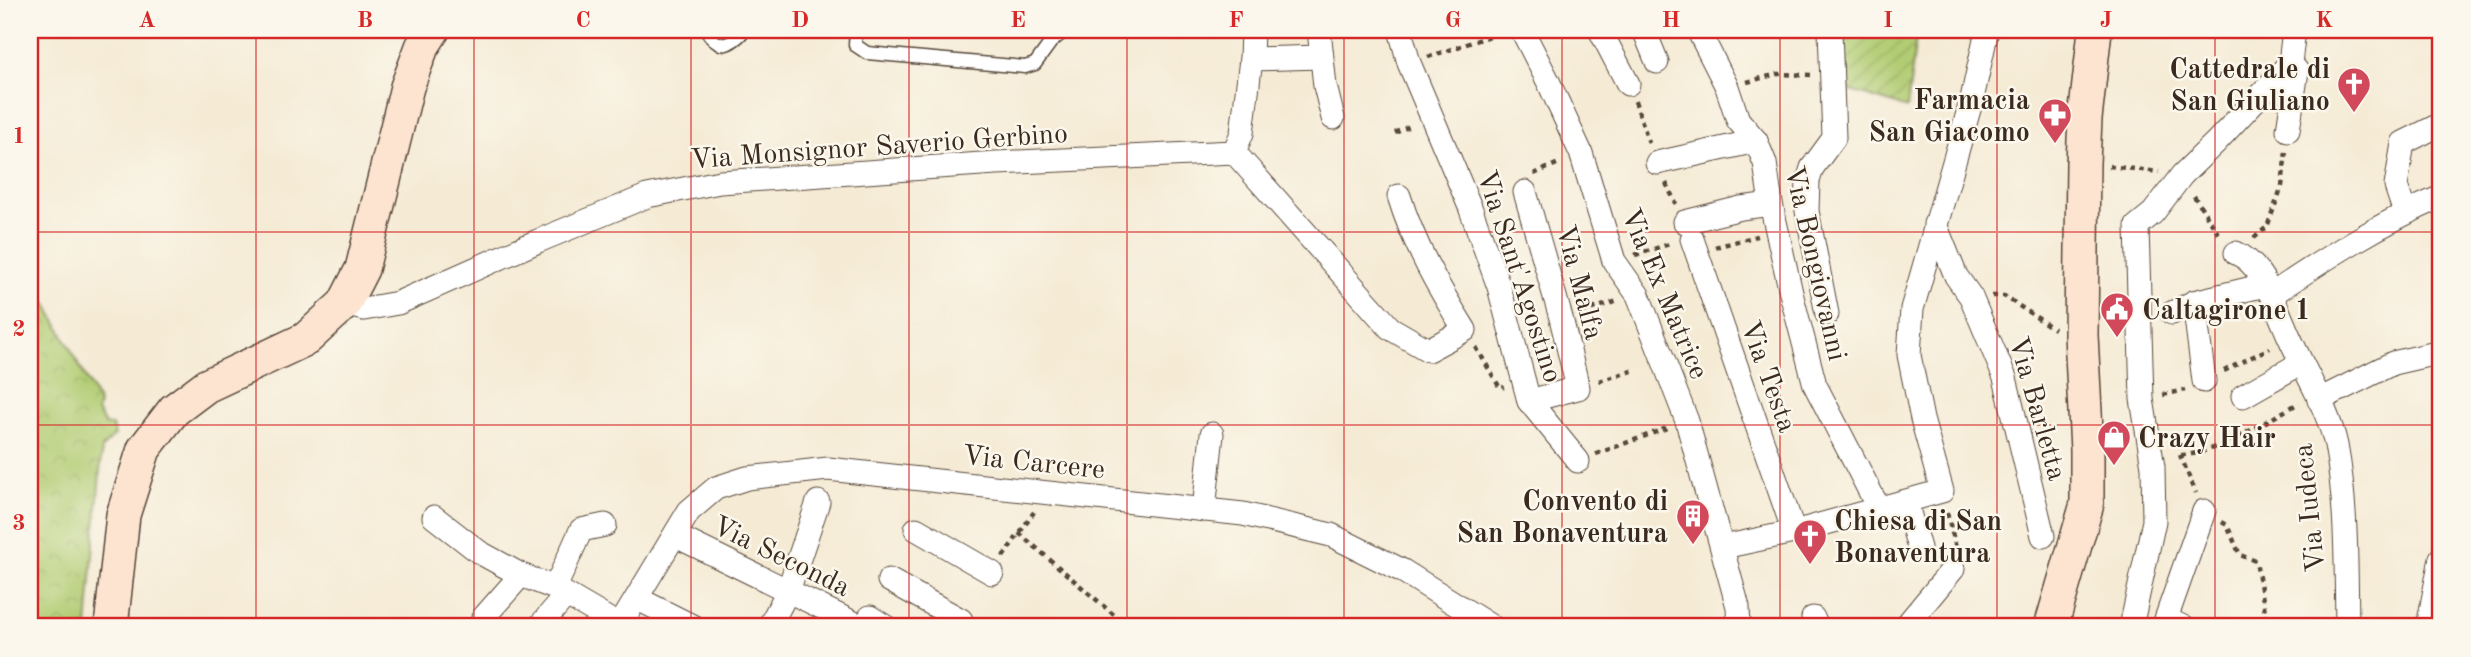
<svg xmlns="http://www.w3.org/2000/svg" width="2471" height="657" viewBox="0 0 2471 657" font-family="'Old Standard TT',serif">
<defs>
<pattern id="park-crowns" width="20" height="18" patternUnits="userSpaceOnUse" patternTransform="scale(1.75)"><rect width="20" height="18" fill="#b1cc72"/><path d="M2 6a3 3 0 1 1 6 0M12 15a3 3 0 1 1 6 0" fill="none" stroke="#99af62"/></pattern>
<pattern id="garden-furrows" width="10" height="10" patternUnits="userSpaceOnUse" patternTransform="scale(1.75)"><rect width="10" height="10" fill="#b1cc72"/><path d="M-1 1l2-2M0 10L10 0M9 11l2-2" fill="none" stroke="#99af62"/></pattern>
</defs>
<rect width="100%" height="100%" fill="#fbf7ec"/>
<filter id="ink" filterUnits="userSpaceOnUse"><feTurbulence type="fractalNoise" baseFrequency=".0143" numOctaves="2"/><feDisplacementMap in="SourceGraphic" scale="14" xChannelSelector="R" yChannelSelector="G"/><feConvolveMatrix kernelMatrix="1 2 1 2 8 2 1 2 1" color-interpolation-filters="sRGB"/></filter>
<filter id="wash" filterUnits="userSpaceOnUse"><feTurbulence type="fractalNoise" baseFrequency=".00686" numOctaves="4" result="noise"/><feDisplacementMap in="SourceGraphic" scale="28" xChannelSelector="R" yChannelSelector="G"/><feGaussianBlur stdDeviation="1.57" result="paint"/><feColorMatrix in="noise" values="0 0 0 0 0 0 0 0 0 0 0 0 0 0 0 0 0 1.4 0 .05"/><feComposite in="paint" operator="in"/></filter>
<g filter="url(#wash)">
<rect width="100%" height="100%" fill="#f5ebd5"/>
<polygon fill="url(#park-crowns)" stroke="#767b48" stroke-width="2" points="30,272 99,403 97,411 105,425 112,426 115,435 102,448 87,627 30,627"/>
<polygon fill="url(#garden-furrows)" stroke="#767b48" stroke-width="2" points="1834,30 1917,30 1907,108 1838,87"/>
</g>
<g filter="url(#ink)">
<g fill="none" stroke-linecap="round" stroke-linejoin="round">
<g stroke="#574739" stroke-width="15">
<g id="lane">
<path d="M706,30C719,52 730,46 745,30"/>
<polyline points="856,30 855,45 867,53 1025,67 1035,64 1051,42 1066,30"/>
<polyline points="1225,30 1252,31"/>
</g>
</g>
<g stroke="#574739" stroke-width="25">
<g id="street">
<polyline points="1319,30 1325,86 1333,118"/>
<polyline points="1400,30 1409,63 1470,207 1499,287 1529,401 1578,461"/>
<polyline points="1522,30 1548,81 1581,153 1614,261 1638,295 1687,421 1738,607 1739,627"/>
<polyline points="1600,30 1628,84"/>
<polyline points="1644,30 1657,62"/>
<polyline points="1698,30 1727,87 1738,120 1756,141 1765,163 1771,204 1792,297 1815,385 1879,509"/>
<polyline points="1251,59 1252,30"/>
<polyline points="2288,130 2297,71 2290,63"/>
<path d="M1234,152L1390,328L1428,350L1465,330C1438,287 1414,245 1399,196"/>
<polyline points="1657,163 1756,141"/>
<polyline points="1525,192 1561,318 1578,388 1529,401"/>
<polyline points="2405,213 2396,186 2403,143 2441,124"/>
<polyline points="1685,222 1741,208 1771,204"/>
<polyline points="1935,224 1956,276 1971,297 2005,378 2043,536"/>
<polyline points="1692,239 1794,532"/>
<path d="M2236,253C2262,264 2274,302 2285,327C2300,364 2328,407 2336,445C2347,503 2346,568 2347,627"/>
<path d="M2271,295C2326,258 2380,223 2441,197"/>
<polyline points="2194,302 2204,381"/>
<polyline points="344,304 364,309 398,303 538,241 647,196 720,182 996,163 1234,152 1242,133 1251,59 1321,57"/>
<polyline points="2172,313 2194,302 2265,285"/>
<polyline points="1827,314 1807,211 1808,181 1812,168 1834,138 1830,30"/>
<polyline points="2243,396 2301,363"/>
<polyline points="2319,400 2393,363 2441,352"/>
<polyline points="1906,502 1919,548"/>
<polyline points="1204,510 1212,434"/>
<polyline points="434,517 479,552 521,575 555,588 620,626"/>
<polyline points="916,529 992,573"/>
<polyline points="676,536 862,627"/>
<polyline points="1723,547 1794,532 1942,491 1922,419 1909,355 1912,309 1972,99 1987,30"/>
<polyline points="889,580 961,620"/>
<polyline points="555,588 581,530 605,525"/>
<polyline points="638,599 694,627"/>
<polyline points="483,618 521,575"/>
<polyline points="1813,618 1817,627"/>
<polyline points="539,627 566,595"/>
<polyline points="619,627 689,511 716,488 747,478 828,469 1243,514 1331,535 1403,571 1492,627"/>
<polyline points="769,627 788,591 818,502"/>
<polyline points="865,627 870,617 886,627"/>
<polyline points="1905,627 1953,569"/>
<polyline points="2131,627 2154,521 2153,467 2142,399 2137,226 2153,213 2182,175 2216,142 2290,63 2294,30"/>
<polyline points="2183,627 2166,619 2204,511"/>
<polyline points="2428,627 2441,558"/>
</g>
</g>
<g stroke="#574739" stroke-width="36">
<g id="secondary">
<polyline points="111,627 123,515 144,449 174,410 206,386 306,339 344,304 362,269 407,87 422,47 433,30"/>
<polyline points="2051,627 2087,504 2087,450 2081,335 2083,163 2085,119 2095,30"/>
</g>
</g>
<g stroke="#574739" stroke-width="4.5" stroke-dasharray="5 5" stroke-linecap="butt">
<polyline points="1428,57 1502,32"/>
<polyline points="1747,82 1777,74 1811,75"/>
<polyline points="1635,101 1649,143"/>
<polyline points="1395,133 1412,125"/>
<polyline points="2109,166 2159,172"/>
<polyline points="1534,174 1561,162"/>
<polyline points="1666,183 1676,204"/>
<polyline points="2194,196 2221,238"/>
<polyline points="2254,238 2267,227 2282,186 2286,151"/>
<polyline points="1715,247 1757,236"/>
<polyline points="1635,255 1673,243"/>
<polyline points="1992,296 2004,296 2054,329"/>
<polyline points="1582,312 1618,301"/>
<polyline points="1476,347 1500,388 1504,387"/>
<polyline points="2224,371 2270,348"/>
<polyline points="1599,381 1635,370"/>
<polyline points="2163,395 2185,390"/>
<polyline points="1596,454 1667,428"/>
<polyline points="2180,455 2196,493"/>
<path d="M2181,455C2212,456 2270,419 2299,403"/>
<polyline points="1947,513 1956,548"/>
<polyline points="2222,522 2227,525 2240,555 2256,561 2266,617 2274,627"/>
<polyline points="1019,533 1128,627"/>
<polyline points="1003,557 1034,512"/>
</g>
<use href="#lane" stroke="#fff" stroke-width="12"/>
<use href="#street" stroke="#fff" stroke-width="23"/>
<use href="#secondary" stroke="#fde4d1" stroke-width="33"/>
</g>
</g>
<path fill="none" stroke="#d62828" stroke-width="2" stroke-opacity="0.55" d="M256,30V627M474,30V627M691,30V627M909,30V627M1127,30V627M1344,30V627M1562,30V627M1780,30V627M1997,30V627M2215,30V627M30,232H2441M30,425H2441"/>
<defs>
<g id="church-pin" transform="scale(1.75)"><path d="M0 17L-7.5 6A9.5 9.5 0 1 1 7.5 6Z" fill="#d1495b" stroke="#fbf7ec"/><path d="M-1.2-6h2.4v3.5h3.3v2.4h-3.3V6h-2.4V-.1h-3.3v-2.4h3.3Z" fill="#fff"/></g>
<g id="pharmacy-pin" transform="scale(1.75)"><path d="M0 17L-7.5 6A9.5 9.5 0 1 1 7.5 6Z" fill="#d1495b" stroke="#fbf7ec"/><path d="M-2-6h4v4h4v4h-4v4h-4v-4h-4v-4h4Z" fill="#fff"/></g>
<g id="civic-pin" transform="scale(1.75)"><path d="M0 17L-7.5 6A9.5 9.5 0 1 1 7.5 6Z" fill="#d1495b" stroke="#fbf7ec"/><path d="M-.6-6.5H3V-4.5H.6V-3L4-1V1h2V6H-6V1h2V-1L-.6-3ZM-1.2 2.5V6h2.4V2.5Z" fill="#fff"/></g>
<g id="shop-pin" transform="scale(1.75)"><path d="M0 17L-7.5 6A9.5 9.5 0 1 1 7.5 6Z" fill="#d1495b" stroke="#fbf7ec"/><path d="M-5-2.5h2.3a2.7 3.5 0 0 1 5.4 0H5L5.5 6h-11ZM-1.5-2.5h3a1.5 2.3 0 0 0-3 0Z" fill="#fff"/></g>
<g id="building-pin" transform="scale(1.75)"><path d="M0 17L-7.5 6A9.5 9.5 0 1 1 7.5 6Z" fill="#d1495b" stroke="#fbf7ec"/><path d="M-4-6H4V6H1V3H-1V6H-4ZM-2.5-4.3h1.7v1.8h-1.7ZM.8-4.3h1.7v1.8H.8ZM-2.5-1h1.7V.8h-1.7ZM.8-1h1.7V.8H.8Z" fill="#fff"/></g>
</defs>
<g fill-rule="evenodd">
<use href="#church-pin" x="2354" y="84"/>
<use href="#pharmacy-pin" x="2055" y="115"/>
<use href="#civic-pin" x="2117" y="309"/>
<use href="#shop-pin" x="2114" y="437"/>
<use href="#building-pin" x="1693" y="516"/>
<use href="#church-pin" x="1810" y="536"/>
</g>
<g text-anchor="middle" stroke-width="5" stroke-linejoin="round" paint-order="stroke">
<g font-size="28" font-weight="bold" fill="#3b2a1e" stroke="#fbf7ec" text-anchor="end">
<text x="2330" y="78">Cattedrale di<tspan x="2330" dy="32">San Giuliano</tspan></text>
<text x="2030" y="109">Farmacia<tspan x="2030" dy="32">San Giacomo</tspan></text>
<text x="2142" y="319" text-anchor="start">Caltagirone 1</text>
<text x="2138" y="447" text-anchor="start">Crazy Hair</text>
<text x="1668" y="510">Convento di<tspan x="1668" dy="32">San Bonaventura</tspan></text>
<text x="1834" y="530" text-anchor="start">Chiesa di San<tspan x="1834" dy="32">Bonaventura</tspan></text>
</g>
<g font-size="28" fill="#3b2a1e" stroke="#fbf7ec">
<text transform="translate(879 145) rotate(-4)" y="10">Via Monsignor Saverio Gerbino</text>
<text transform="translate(1817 263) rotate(77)" y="10">Via Bongiovanni</text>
<text transform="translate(1521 276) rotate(72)" y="10">Via Sant'Agostino</text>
<text transform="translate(1581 282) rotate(75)" y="10">Via Malfa</text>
<text transform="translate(1666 293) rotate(67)" y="10">Via Ex Matrice</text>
<text transform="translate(1770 376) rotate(70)" y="10">Via Testa</text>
<text transform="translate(2039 408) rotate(74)" y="10">Via Barletta</text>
<text transform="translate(1034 461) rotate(6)" y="10">Via Carcere</text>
<text transform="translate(2308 508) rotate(-96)" y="10">Via Iudeca</text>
<text transform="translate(782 555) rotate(26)" y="10">Via Seconda</text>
</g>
</g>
<rect width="2471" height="657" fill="none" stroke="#fbf7ec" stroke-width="77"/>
<rect x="38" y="38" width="2394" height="580" fill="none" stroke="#d62828" stroke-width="2.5"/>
<g font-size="23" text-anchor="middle" font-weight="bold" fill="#d62828">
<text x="147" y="27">A</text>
<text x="365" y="27">B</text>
<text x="583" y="27">C</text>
<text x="800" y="27">D</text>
<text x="1018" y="27">E</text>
<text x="1236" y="27">F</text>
<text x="1453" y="27">G</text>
<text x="1671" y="27">H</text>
<text x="1888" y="27">I</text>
<text x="2106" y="27">J</text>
<text x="2324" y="27">K</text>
<text x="19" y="143">1</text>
<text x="19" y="336">2</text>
<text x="19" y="530">3</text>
</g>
</svg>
